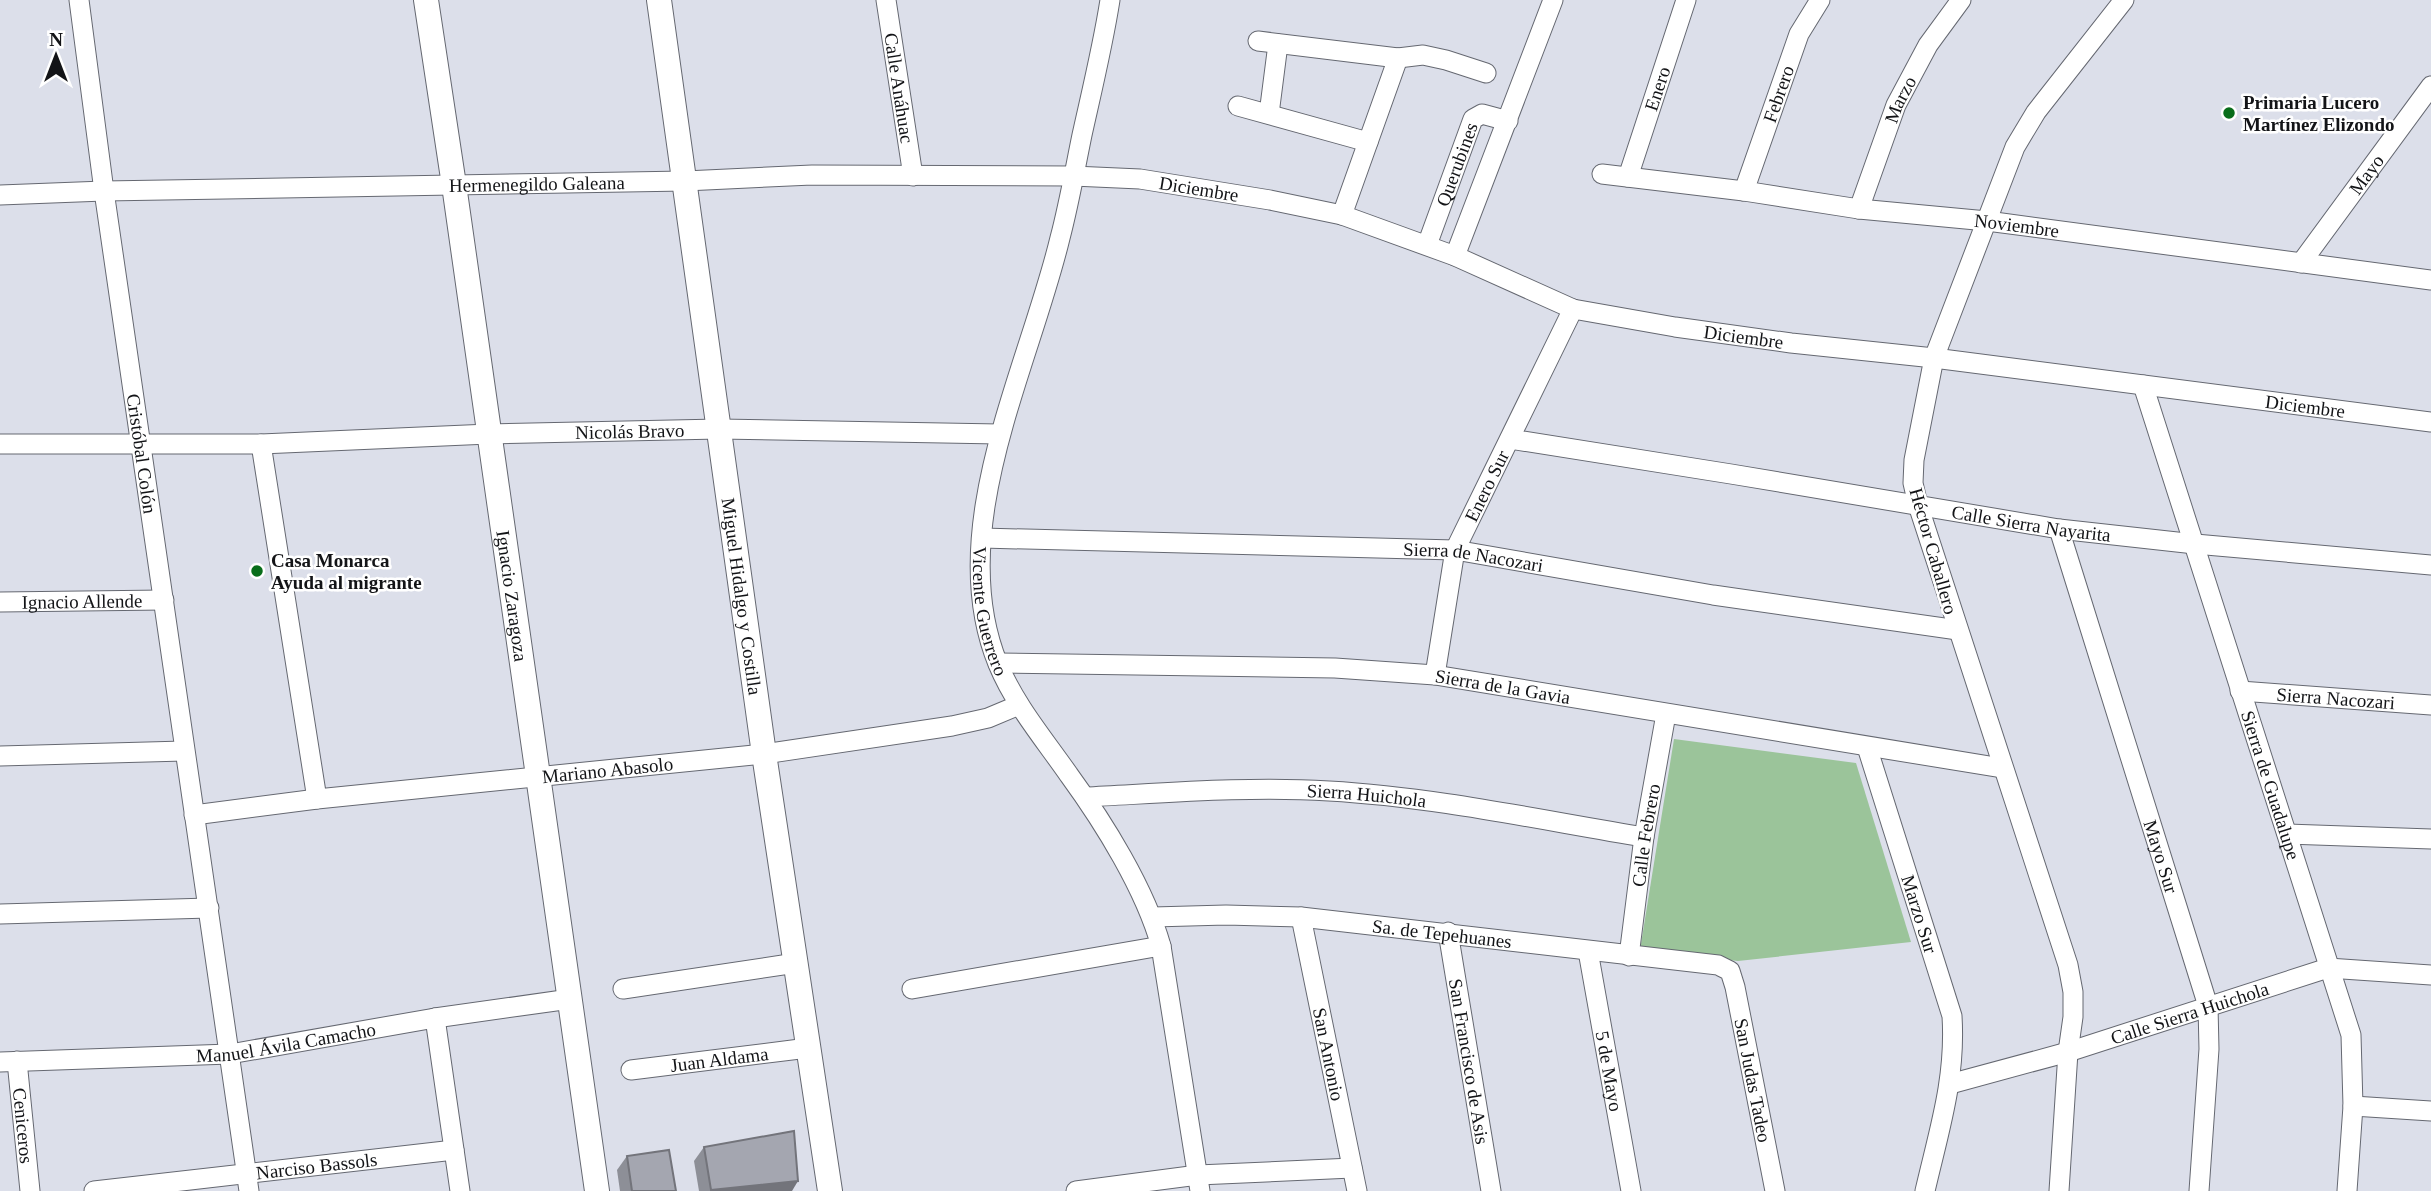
<svg xmlns="http://www.w3.org/2000/svg" width="2431" height="1191" viewBox="0 0 2431 1191" font-family="'Times New Roman',serif">
<rect width="100%" height="100%" fill="#dcdfea"/>
<polygon fill="#9bc49a" points="1674,739 1856,763 1911,942 1738,961 1640,950"/>
<g fill="none" stroke-linecap="round" stroke-linejoin="round">
<g stroke="#656871" stroke-width="21">
<g id="minor">
<path id="s1" d="M79,0L104,191L249,1191"/>
<path id="s2" d="M886,0L913,176"/>
<path id="s3" d="M1110,0C1103,45 1092,90 1082,135C1075,169 1069,204 1060,238C1029,368 943,530 998,664C1015,705 1044,739 1069,775C1104,823 1145,889 1161,946L1200,1191"/>
<polyline points="1258,41 1398,58 1423,55 1446,60 1486,73"/>
<polyline points="1238,106 1368,142"/>
<polyline points="1269,114 1278,44"/>
<path id="s4" d="M1602,174L1744,191L1859,209L1987,221L2431,280"/>
<path id="s5" d="M1628,177L1686,0"/>
<path id="s6" d="M1744,191L1799,34L1820,0"/>
<path id="s7" d="M0,195L104,191L685,181L812,175L1073,176L1140,179L1270,200L1342,215L1455,256L1573,309L1675,327L1791,343L1934,358L2431,422"/>
<path id="s8" d="M1859,209L1896,105L1928,45L1961,0"/>
<polyline points="1342,215 1398,58"/>
<path id="s9" d="M1427,245L1473,119L1482,114L1508,121"/>
<polyline points="1455,256 1553,0"/>
<path id="s10" d="M2301,263L2431,86"/>
<path id="s11" d="M2143,385L2351,1035L2353,1106L2347,1191"/>
<path id="s12" d="M1510,439L1731,474L2059,529L2195,544L2431,565"/>
<path id="s13" d="M0,444H261L489,434L719,429L999,434"/>
<polyline points="261,444 317,799"/>
<path id="s14" d="M2059,529L2208,1006L2209,1049L2199,1191"/>
<path id="s15" d="M982,538L1455,550L1713,595L1958,630"/>
<path id="s16" d="M0,602L164,600"/>
<path id="s17" d="M998,663L1335,668L1435,675L2002,768"/>
<path id="s18" d="M1435,675L1455,550L1573,309"/>
<path id="s19" d="M2240,691L2431,705"/>
<path id="s20" d="M1867,747L1952,1016C1956,1079 1939,1130 1925,1191"/>
<polyline points="0,756 184,751"/>
<path id="s21" d="M1085,797C1166,793 1248,786 1329,791C1435,797 1540,820 1644,837"/>
<path id="s22" d="M194,815L317,799L764,754L952,726L988,718L1019,705"/>
<polyline points="2287,834 2431,839"/>
<polyline points="0,914 209,908"/>
<path id="s23" d="M1153,917L1226,915L1301,917L1718,965L1730,971L1735,987L1775,1191"/>
<path id="s24" d="M1301,917L1357,1191"/>
<path id="s25" d="M1448,932L1491,1191"/>
<path id="s26" d="M1588,951L1631,1191"/>
<path id="s27" d="M1629,956L1644,837L1666,714"/>
<polyline points="623,989 796,963"/>
<polyline points="912,989 1161,946"/>
<polyline points="435,1018 460,1191"/>
<path id="s28" d="M17,1061L30,1191"/>
<path id="s29" d="M0,1062L230,1054L435,1018L570,999"/>
<path id="s30" d="M631,1070L808,1048"/>
<path id="s31" d="M1950,1084L2068,1052L2328,968L2431,975"/>
<polyline points="2353,1106 2431,1111"/>
<path id="s32" d="M94,1191L454,1150"/>
<polyline points="1076,1191 1198,1175 1352,1168"/>
<polyline points="2059,1191 2068,1052 2073,1017 2073,992 2068,965 1918,505 1913,483 1914,460 1934,358 2015,147 2036,112 2124,0"/>
</g>
</g>
<g stroke="#656871" stroke-width="26">
<g id="major">
<path id="s33" d="M426,0L454,185L597,1191"/>
<path id="s34" d="M659,0L764,754L830,1191"/>
</g>
</g>
<use href="#minor" stroke="#fff" stroke-width="19"/>
<use href="#major" stroke="#fff" stroke-width="24"/>
</g>
<g fill="#8d8f97">
<polygon points="704,1147 792,1191 699,1191 694,1161"/>
<polygon points="627,1156 676,1191 620,1191 617,1170"/>
</g>
<polygon fill="#73747b" points="798,1181 792,1191 710,1191 711,1190"/>
<g fill="#a4a6b0" stroke="#73747b" stroke-width="2">
<polygon points="794,1131 798,1181 711,1190 704,1147"/>
<polygon points="669,1150 676,1191 632,1191 627,1156"/>
</g>
<g fill="#086d1a" stroke="#fff" stroke-width="2.5">
<circle cx="2229" cy="113" r="7"/>
<circle cx="257" cy="571" r="7"/>
</g>
<g text-anchor="middle" stroke-width="5" stroke-linejoin="round" paint-order="stroke">
<g font-size="19" fill="#131417" stroke="#fff">
<text dy="7" stroke="none"><textPath href="#s2" startOffset="89">Calle Anáhuac</textPath></text>
<text dy="7" stroke="none"><textPath href="#s5" startOffset="93">Enero</textPath></text>
<text dy="7" stroke="none"><textPath href="#s6" startOffset="103">Febrero</textPath></text>
<text dy="7" stroke="none"><textPath href="#s8" startOffset="117">Marzo</textPath></text>
<text dy="7" stroke="none"><textPath href="#s9" startOffset="86">Querubines</textPath></text>
<text dy="7" stroke="none"><textPath href="#s10" startOffset="110">Mayo</textPath></text>
<text dy="7" stroke="none"><textPath href="#s7" startOffset="537">Hermenegildo Galeana</textPath></text>
<text dy="7" stroke="none"><textPath href="#s7" startOffset="1200">Diciembre</textPath></text>
<text dy="7" stroke="none"><textPath href="#s4" startOffset="418">Noviembre</textPath></text>
<text dy="7" stroke="none"><textPath href="#s7" startOffset="1768">Diciembre</textPath></text>
<text dy="7" stroke="none"><textPath href="#s7" startOffset="2334">Diciembre</textPath></text>
<text dy="7" stroke="none"><textPath href="#s13" startOffset="630">Nicolás Bravo</textPath></text>
<text dy="7" stroke="none"><textPath href="#s1" startOffset="458">Cristóbal Colón</textPath></text>
<text dy="7" stroke="none"><textPath href="#s18" startOffset="198">Enero Sur</textPath></text>
<text dy="7" stroke="none"><textPath href="#s12" startOffset="528">Calle Sierra Nayarita</textPath></text>
<text transform="translate(1934 551) rotate(74)" y="7">Héctor Caballero</text>
<text dy="7" stroke="none"><textPath href="#s15" startOffset="492">Sierra de Nacozari</textPath></text>
<text dy="7" stroke="none"><textPath href="#s33" startOffset="602">Ignacio Zaragoza</textPath></text>
<text dy="7" stroke="none"><textPath href="#s34" startOffset="602">Miguel Hidalgo y Costilla</textPath></text>
<text dy="7" stroke="none"><textPath href="#s16" startOffset="82">Ignacio Allende</textPath></text>
<text dy="7" stroke="none"><textPath href="#s3" startOffset="628">Vicente Guerrero</textPath></text>
<text dy="7" stroke="none"><textPath href="#s17" startOffset="506">Sierra de la Gavia</textPath></text>
<text dy="7" stroke="none"><textPath href="#s19" startOffset="96">Sierra Nacozari</textPath></text>
<text dy="7" stroke="none"><textPath href="#s22" startOffset="416">Mariano Abasolo</textPath></text>
<text dy="7" stroke="none"><textPath href="#s11" startOffset="420">Sierra de Guadalupe</textPath></text>
<text dy="7" stroke="none"><textPath href="#s21" startOffset="282">Sierra Huichola</textPath></text>
<text dy="7" stroke="none"><textPath href="#s27" startOffset="122">Calle Febrero</textPath></text>
<text dy="7" stroke="none"><textPath href="#s14" startOffset="343">Mayo Sur</textPath></text>
<text dy="7" stroke="none"><textPath href="#s20" startOffset="175">Marzo Sur</textPath></text>
<text dy="7" stroke="none"><textPath href="#s23" startOffset="290">Sa. de Tepehuanes</textPath></text>
<text dy="7" stroke="none"><textPath href="#s31" startOffset="250">Calle Sierra Huichola</textPath></text>
<text dy="7" stroke="none"><textPath href="#s29" startOffset="287">Manuel Ávila Camacho</textPath></text>
<text dy="7" stroke="none"><textPath href="#s24" startOffset="140">San Antonio</textPath></text>
<text dy="7" stroke="none"><textPath href="#s30" startOffset="89">Juan Aldama</textPath></text>
<text dy="7" stroke="none"><textPath href="#s25" startOffset="131">San Francisco de Asis</textPath></text>
<text dy="7" stroke="none"><textPath href="#s26" startOffset="122">5 de Mayo</textPath></text>
<text dy="7" stroke="none"><textPath href="#s23" startOffset="693">San Judas Tadeo</textPath></text>
<text dy="7" stroke="none"><textPath href="#s28" startOffset="65">Ceniceros</textPath></text>
<text dy="7" stroke="none"><textPath href="#s32" startOffset="224">Narciso Bassols</textPath></text>
</g>
<g font-size="19" font-weight="bold" fill="#131417" stroke="#fff" text-anchor="start">
<text x="2243" y="109">Primaria Lucero<tspan x="2243" dy="22">Martínez Elizondo</tspan></text>
<text x="271" y="567">Casa Monarca<tspan x="271" dy="22">Ayuda al migrante</tspan></text>
</g>
</g>
<g transform="translate(56 56)" stroke="#ffffff" stroke-width="5" paint-order="stroke">
<path d="M0-5L12 26L0 18L-12 26Z" fill="#131417"/>
<text y="-10" font-size="19" font-weight="bold" text-anchor="middle" fill="#131417">N</text>
</g>
</svg>
